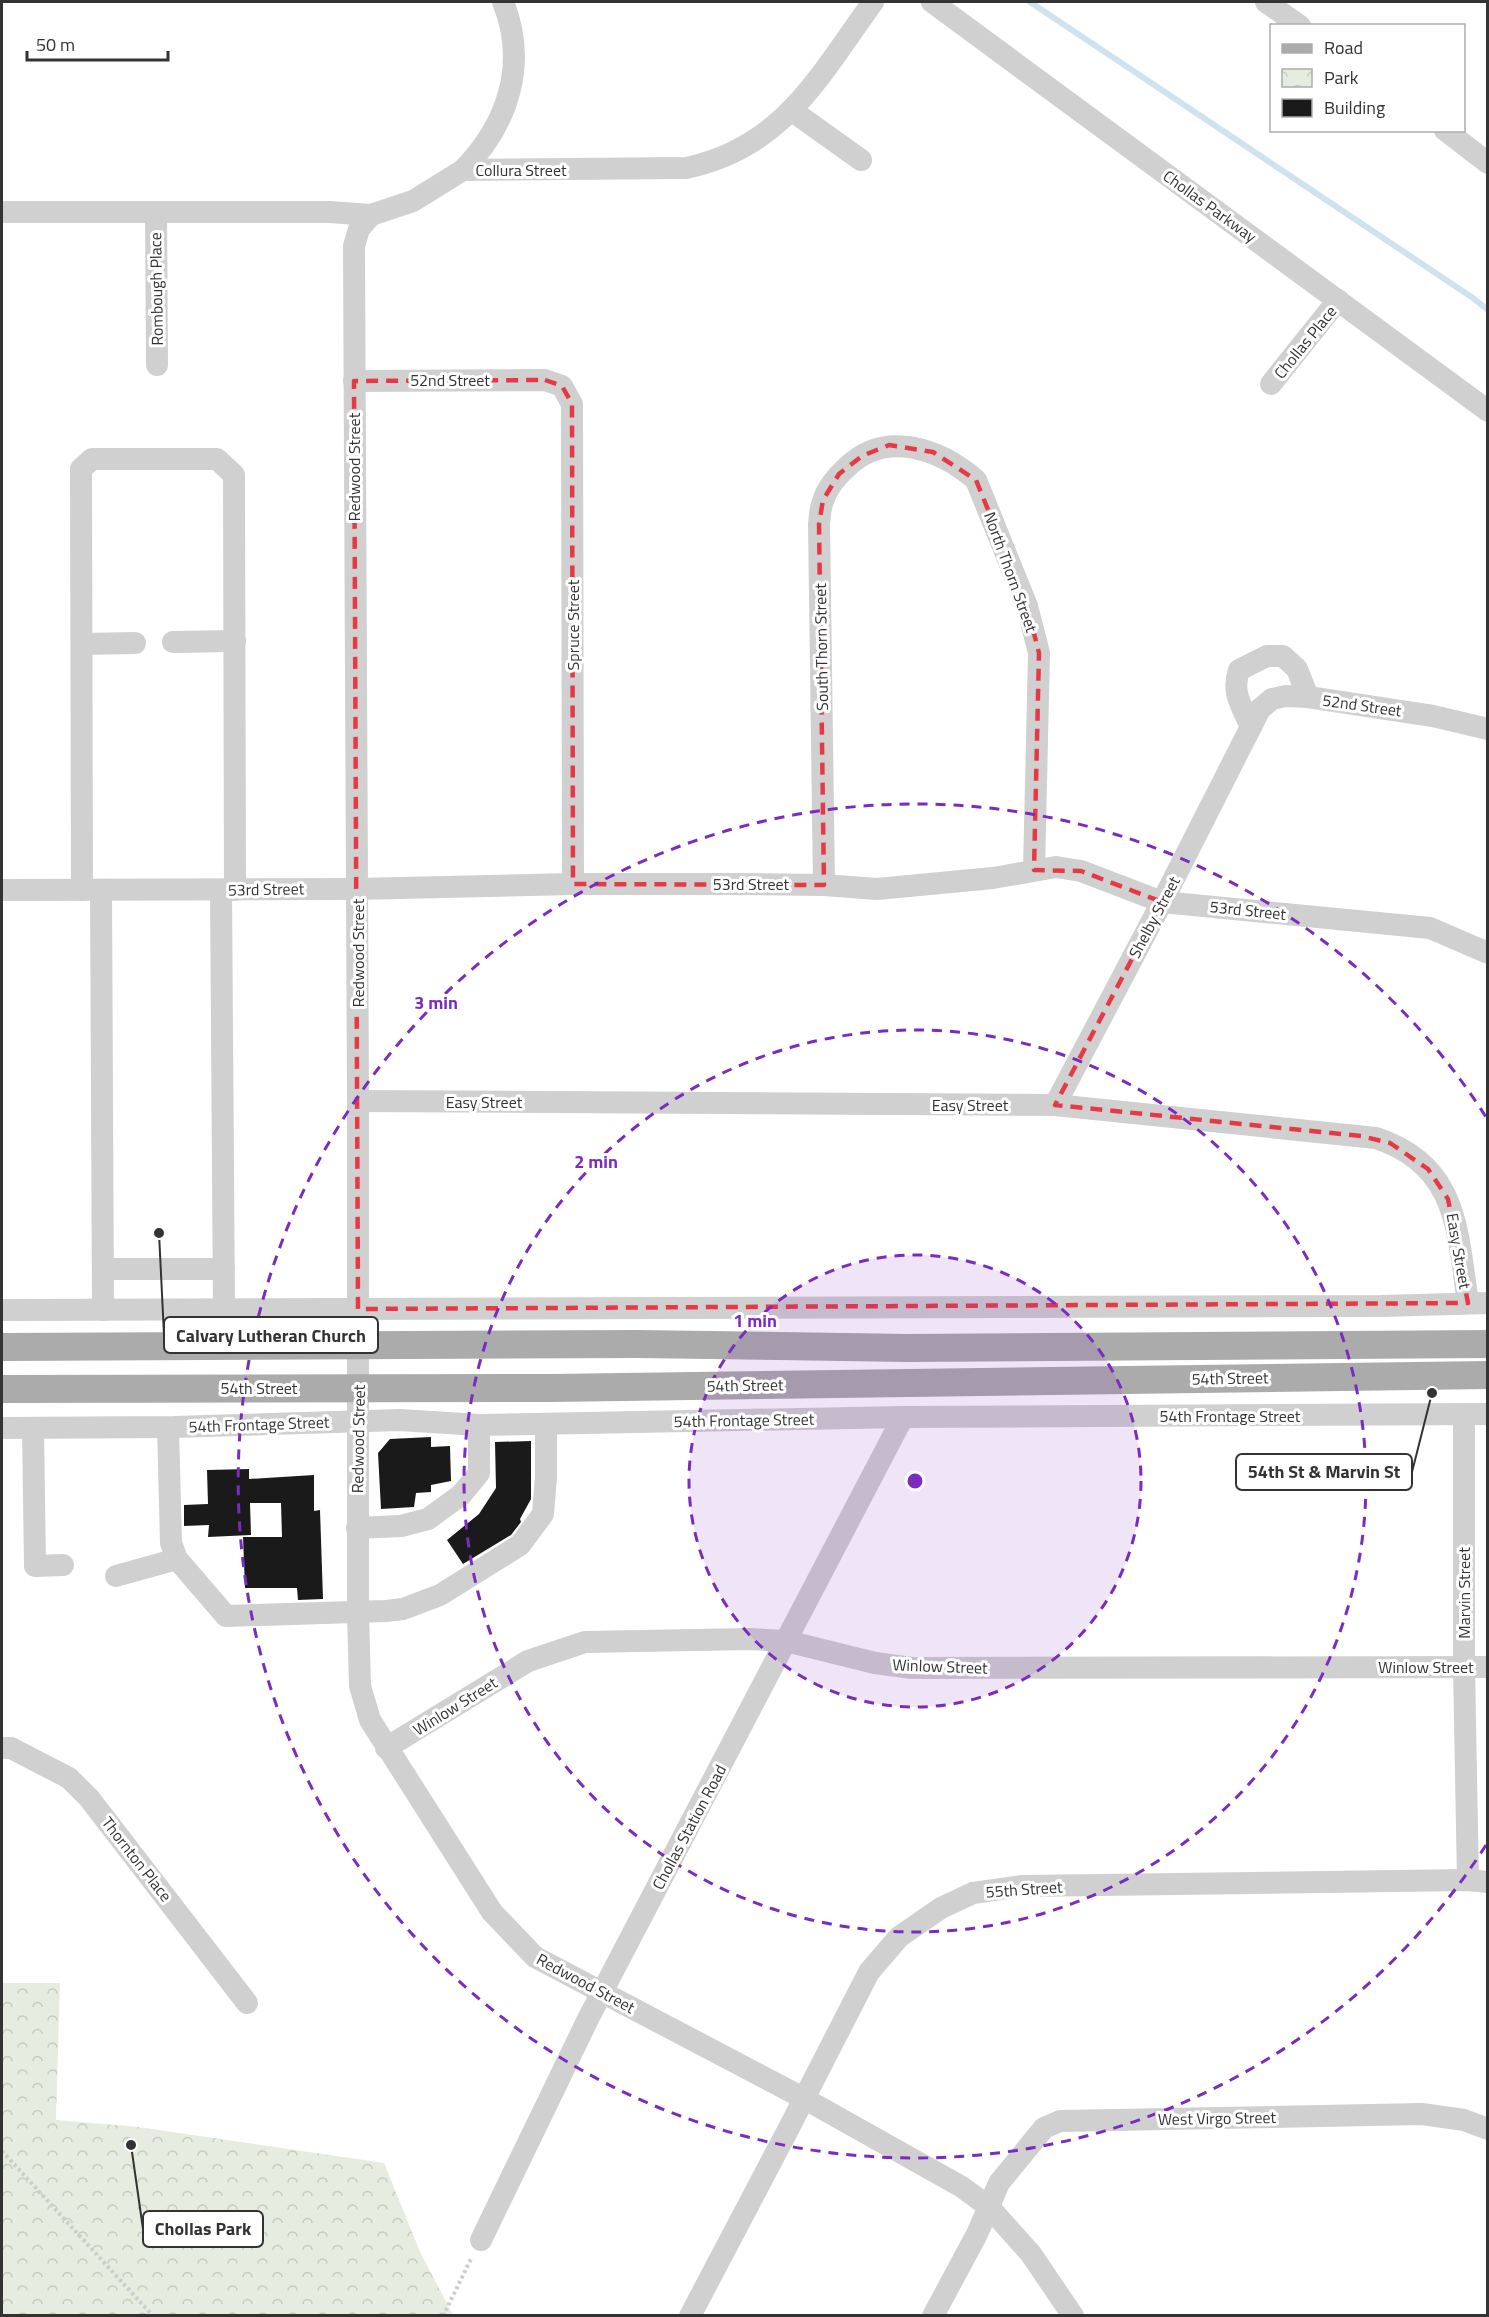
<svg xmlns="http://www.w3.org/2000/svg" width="1489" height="2317" viewBox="0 0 1489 2317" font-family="'Titillium Web',sans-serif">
<defs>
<pattern id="park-crowns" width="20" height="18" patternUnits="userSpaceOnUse" patternTransform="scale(1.5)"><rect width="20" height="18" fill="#e6ecdf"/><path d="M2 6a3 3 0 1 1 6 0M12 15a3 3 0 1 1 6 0" fill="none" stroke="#c6cbc0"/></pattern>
</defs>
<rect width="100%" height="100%" fill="#fff"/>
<polygon fill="url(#park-crowns)" points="2,1983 60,1983 56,2120 138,2127 384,2163 421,2254 453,2315 2,2315"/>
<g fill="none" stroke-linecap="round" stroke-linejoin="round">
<polyline stroke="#cfe2ee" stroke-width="6" points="1030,2 1473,298 1488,310"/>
</g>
<g fill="#1a1a1a">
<polygon points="431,1437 431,1447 450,1446 451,1481 431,1485 431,1492 416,1493 414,1507 381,1509 378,1453 390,1439"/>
<polygon points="531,1441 531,1499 520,1519 521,1522 511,1535 463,1564 447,1540 479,1514 496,1488 495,1442"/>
<polygon points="249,1469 249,1479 314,1475 314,1511 320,1510 323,1599 298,1600 297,1588 245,1588 243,1537 282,1537 281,1503 250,1503 251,1535 208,1537 209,1525 184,1526 184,1505 208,1504 207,1470"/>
</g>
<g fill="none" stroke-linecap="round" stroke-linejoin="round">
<g stroke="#cdcdcd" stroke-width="4" stroke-dasharray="3 3" stroke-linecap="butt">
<polyline points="2,2151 153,2316"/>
<polyline points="443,2316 472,2257"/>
</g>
<g stroke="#d0d0d0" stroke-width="22">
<polyline points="932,2 1488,411"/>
<polyline points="1266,2 1300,26"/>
<polyline points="791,110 861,160"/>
<polyline points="1445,130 1488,163"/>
<path d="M463,170C508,124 528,64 503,2"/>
<path d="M2,212H330L371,215L413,201L463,170L686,168C783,148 819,76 873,2"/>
<polyline points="156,212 157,365"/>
<polyline points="371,215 359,229 354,246 358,1101 358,1613 360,1686 370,1720 492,1912 535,1957 805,2099 962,2187 989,2207 1031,2254 1073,2316"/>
<polyline points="354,381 545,380 562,386 572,404 573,884"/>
<polyline points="1271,384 1338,300"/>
<polyline points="173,642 235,641"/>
<polyline points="82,644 135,643"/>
<path d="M1251,727C1242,706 1231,693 1239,670L1267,656H1283L1297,669L1308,697"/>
<path d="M824,885L819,524C820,516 820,508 823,501C827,488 837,476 847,467C886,429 940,449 976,480L1027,606L1039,653L1034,870"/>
<polyline points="2,890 357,889 573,884 730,884 824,885 877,889 993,878 1056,867 1081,871 1162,902 1430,928 1488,953"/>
<polyline points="82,890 81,469 92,459 217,459 234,475 235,890"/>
<polyline points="101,890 103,1310"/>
<polyline points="221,890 224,1310"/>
<path d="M358,1101L1055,1105L1376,1138C1458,1165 1457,1230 1468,1303"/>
<polyline points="1055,1105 1162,902 1260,709 1272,699 1286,696 1308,697 1433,716 1488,729"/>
<polyline points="103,1269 224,1269"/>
<polyline points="2,1310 1382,1306 1488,1303"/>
<polyline points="1464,1415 1464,1667 1468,1880"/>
<polyline points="2,1428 174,1427 400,1420 479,1425 903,1417 1488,1414"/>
<polyline points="33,1428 35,1566 63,1565"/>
<polyline points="168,1428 171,1543 177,1559 226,1616 386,1611 403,1609 440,1595 520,1545 543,1514 546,1477 546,1424"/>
<polyline points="357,1528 401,1526 428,1519 461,1495 479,1473 479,1425"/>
<polyline points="116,1576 177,1559"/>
<polyline points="2,1748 11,1748 69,1778 89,1798 247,2003"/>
<polyline points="386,1748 528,1661 585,1642 750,1639 786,1641 875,1663 912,1668 1488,1667"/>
<polyline points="481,2240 588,2019 903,1417"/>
<polyline points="690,2316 790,2126 869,1972 899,1937 941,1908 973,1893 1023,1886 1468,1880 1488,1882"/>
<polyline points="933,2316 977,2234 999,2183 1044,2128 1060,2121 1422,2114 1464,2120 1488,2129"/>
</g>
<g stroke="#ababab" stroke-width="28">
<polyline points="2,1347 637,1344 908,1348 1488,1344"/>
<polyline points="2,1389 552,1388 1488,1375"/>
</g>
</g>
<path fill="none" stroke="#e63946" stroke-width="4.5" stroke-dasharray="12 8" stroke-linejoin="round" d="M545,380L562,386L572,404L573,884L824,885L819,524L823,500L839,474L862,456L889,445L933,452L976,480L1027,606L1039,653L1034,870L1081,871L1162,902L1055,1105L1361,1136L1390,1143L1428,1169L1448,1199L1468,1303L358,1309L354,381Z"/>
<circle cx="915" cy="1481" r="226" fill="#7b2cbf" fill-opacity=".12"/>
<g fill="none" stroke="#7b2cbf" stroke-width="3" stroke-dasharray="10 8">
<circle cx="915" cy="1481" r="226"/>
<circle cx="915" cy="1481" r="451"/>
<path d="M1486 1845A677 677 0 1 1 1486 1117"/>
</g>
<g text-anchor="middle" stroke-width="6" stroke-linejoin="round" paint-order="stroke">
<g font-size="16" fill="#333" stroke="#fff">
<text x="521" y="176">Collura Street</text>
<text transform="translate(1210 206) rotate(36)" y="6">Chollas Parkway</text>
<text transform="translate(156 289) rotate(-91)" y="6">Rombough Place</text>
<text transform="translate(1305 342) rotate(-51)" y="6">Chollas Place</text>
<text x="450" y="386">52nd Street</text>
<text transform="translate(354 467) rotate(-90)" y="6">Redwood Street</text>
<text transform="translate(1011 572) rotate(70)" y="6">North Thorn Street</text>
<text transform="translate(573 625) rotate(-90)" y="6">Spruce Street</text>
<text transform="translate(821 647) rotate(-91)" y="6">South Thorn Street</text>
<text transform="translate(1362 705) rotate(8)" y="6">52nd Street</text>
<text x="751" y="890">53rd Street</text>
<text transform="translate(266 889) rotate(-1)" y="6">53rd Street</text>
<text transform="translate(1248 910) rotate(6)" y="6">53rd Street</text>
<text transform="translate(1154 917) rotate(-62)" y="6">Shelby Street</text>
<text transform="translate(358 953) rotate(-90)" y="6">Redwood Street</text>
<text x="484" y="1108">Easy Street</text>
<text x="970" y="1111">Easy Street</text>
<text transform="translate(1459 1251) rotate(80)" y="6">Easy Street</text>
<text transform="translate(1230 1378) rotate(-1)" y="6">54th Street</text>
<text transform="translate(745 1385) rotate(-1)" y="6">54th Street</text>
<text x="259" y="1394">54th Street</text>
<text x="1230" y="1422">54th Frontage Street</text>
<text transform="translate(744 1420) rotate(-1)" y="6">54th Frontage Street</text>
<text transform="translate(259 1424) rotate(-2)" y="6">54th Frontage Street</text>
<text transform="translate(358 1439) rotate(-89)" y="6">Redwood Street</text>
<text transform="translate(1464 1593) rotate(-90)" y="6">Marvin Street</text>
<text transform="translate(940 1666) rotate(2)" y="6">Winlow Street</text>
<text x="1426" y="1673">Winlow Street</text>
<text transform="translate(455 1706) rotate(-32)" y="6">Winlow Street</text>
<text transform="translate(689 1827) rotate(-62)" y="6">Chollas Station Road</text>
<text transform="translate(137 1859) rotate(52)" y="6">Thornton Place</text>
<text transform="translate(1024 1889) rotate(-4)" y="6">55th Street</text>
<text transform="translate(586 1983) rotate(28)" y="6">Redwood Street</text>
<text transform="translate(1217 2118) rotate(-1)" y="6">West Virgo Street</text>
</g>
</g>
<circle cx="915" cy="1481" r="9" fill="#7b2cbf" stroke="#fff" stroke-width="3"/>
<g font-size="18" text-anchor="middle" font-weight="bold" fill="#7b2cbf" stroke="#fff" stroke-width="6" stroke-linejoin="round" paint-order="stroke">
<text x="436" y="1009">3 min</text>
<text x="596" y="1168">2 min</text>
<text x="755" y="1327">1 min</text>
</g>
<path fill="none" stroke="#333" stroke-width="2" d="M159 1233L164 1335M1432 1393L1412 1472M131 2145L143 2229"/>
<g fill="#333" stroke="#fff" stroke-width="2">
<circle cx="159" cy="1233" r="6"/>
<circle cx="1432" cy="1393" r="6"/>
<circle cx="131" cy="2145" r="6"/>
</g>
<g fill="#fff" stroke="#333" stroke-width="2">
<rect x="164" y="1317" width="214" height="36" rx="6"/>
<rect x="1236" y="1454" width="176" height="36" rx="6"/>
<rect x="143" y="2211" width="120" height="36" rx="6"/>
</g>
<g font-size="18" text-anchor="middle" font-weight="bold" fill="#333">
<text x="271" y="1342">Calvary Lutheran Church</text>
<text x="1324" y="1478">54th St &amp; Marvin St</text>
<text x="203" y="2235">Chollas Park</text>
</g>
<rect width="1489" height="2317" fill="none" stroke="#333333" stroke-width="6"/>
<rect x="1270" y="24" width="195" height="108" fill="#ffffff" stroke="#adadad" stroke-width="1.5"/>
<rect x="1282" y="44" width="30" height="9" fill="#ababab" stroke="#adadad" stroke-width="1.5"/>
<text x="1324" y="54" font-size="18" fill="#333333">Road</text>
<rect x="1282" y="69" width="30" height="18" fill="url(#park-crowns)" stroke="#adadad" stroke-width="1.5"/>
<text x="1324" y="84" font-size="18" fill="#333333">Park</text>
<rect x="1282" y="99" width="30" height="18" fill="#1a1a1a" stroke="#adadad" stroke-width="1.5"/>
<text x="1324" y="114" font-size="18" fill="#333333">Building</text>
<path d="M27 51v9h141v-9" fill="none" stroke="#333333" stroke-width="3"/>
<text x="36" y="51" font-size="18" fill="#333333" stroke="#ffffff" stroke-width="4.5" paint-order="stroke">50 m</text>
</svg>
